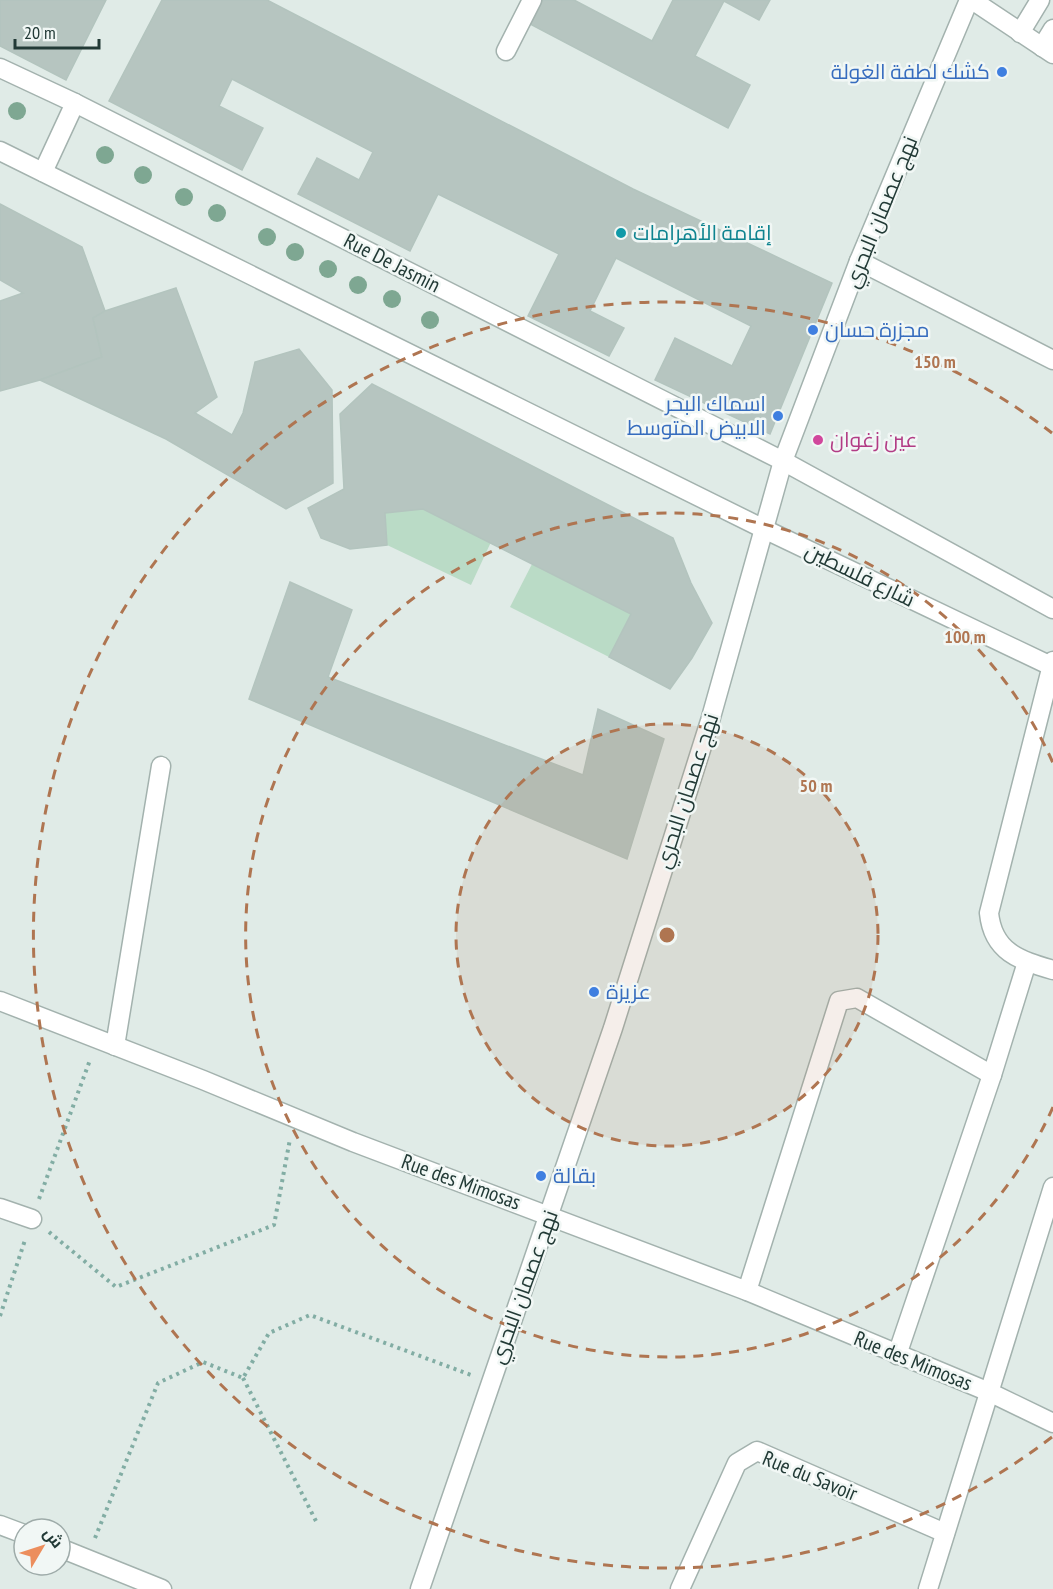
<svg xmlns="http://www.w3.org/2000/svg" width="1053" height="1589" viewBox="0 0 1053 1589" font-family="'PT Sans Narrow',Cairo,sans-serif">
<rect width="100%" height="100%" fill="#e0ebe7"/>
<g fill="#badbc6">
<polygon points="423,509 491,542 471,585 387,545 385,513"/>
<polygon points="532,564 631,614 609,657 510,607"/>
</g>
<g fill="#b6c5c0" stroke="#b3c4be" stroke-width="1.5">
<polygon points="0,0 106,0 66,80 0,46"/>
<polygon points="162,0 267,0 633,189 832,283 770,434 655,380 675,338 732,366 751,326 616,258 590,311 624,328 609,356 528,316 559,254 438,194 410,251 298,194 317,158 359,180 373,152 232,79 219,106 263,128 242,170 109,101"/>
<polygon points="543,0 574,0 652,41 673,0 770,0 759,20 724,1 695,56 750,85 728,128 530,24"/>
<polygon points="0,204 82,247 105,311 93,318 102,357 40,380 0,391 0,301 23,293 0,280"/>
<polygon points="176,288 217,397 195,413 232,435 243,413 255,362 299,349 332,390 333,483 286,509 166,439 40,380 102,357 93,318 105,311"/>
<polygon points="372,384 673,538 691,583 712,623 692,658 670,689 609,657 631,614 423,509 385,513 387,545 350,549 321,538 308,508 344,489 340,414"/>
<polygon points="290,582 352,610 328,677 583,775 598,709 664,739 627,859 249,699"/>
</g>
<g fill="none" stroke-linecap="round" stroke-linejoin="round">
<g stroke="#a3b2ae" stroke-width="21">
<g id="minor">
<polyline points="972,0 1053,54"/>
<polyline points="1020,33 1040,0"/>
<polyline points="1042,47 1053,29"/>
<polyline points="506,51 532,0"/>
<polyline points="0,68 75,103 783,461 1053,609"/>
<polyline points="0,151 764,529 1053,667"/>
<polyline points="43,172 75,103"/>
<polyline points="859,261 1053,360"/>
<path d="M1053,661L989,913C993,952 1019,960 1053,970"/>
<polyline points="0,1001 203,1080 353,1142 747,1291 989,1392 1053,1423"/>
<polyline points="115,1046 161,766"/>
<polyline points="0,1208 32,1219"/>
<polyline points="747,1291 839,1001 857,998 992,1075"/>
<polyline points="897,1355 992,1075 1027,962"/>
<polyline points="0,1525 24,1534"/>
<polyline points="60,1548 162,1589"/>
<polyline points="420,1589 613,1028 710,721 783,461 859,261 969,0"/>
<polyline points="680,1589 737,1463 757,1451 945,1533"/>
<polyline points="928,1589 1053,1187"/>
</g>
</g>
<g stroke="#82ada4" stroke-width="4" stroke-dasharray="3 4.5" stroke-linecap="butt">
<polyline points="39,1199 90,1060"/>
<polyline points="49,1232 116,1287 274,1225 290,1139"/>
<polyline points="0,1316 25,1240"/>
<polyline points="243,1378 318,1525"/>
<polyline points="95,1538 158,1383 203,1362 243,1378 269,1333 310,1315 471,1375"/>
</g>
<use href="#minor" stroke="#fff" stroke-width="18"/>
</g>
<g fill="#7ea792">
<circle cx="17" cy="111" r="9"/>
<circle cx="105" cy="155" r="9"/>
<circle cx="143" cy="175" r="9"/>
<circle cx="184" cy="197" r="9"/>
<circle cx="217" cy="213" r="9"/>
<circle cx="267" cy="237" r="9"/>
<circle cx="295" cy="252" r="9"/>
<circle cx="328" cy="269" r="9"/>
<circle cx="358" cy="285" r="9"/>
<circle cx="392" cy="299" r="9"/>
<circle cx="430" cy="320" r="9"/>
</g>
<circle cx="667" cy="935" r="211" fill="#af7551" fill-opacity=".12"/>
<g fill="none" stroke="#af7551" stroke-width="3" stroke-dasharray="10 8">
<circle cx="667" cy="935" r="211"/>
<path d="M1053 1107A422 422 0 1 1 1053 763"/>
<path d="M1052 1437A633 633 0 1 1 1052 433"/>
</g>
<g fill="#3f7fe0" stroke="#f1f7f5" stroke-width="2">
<circle cx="1002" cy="72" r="6"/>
<circle cx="813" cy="330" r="6"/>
<circle cx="778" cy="416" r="6"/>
<circle cx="594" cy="992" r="6"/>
<circle cx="541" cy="1176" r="6"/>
</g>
<circle fill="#0f9aa8" stroke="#f1f7f5" stroke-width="2" cx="621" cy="233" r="6"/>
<circle fill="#d1479c" stroke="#f1f7f5" stroke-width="2" cx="818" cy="440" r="6"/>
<g text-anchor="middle" stroke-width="5" stroke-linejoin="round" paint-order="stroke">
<g font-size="21" fill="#366cbe" stroke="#f1f7f5" text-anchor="start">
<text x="990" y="79" text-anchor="end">كشك لطفة الغولة</text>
<text x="825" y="337">مجزرة حسان</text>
<text x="766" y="411" text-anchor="end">اسماك البحر<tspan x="766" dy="24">الابيض المتوسط</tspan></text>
<text x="606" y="999">عزيزة</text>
<text x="553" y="1183">بقالة</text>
</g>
<g font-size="21" fill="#223a36" stroke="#f1f7f5">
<text transform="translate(881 212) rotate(-68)" y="7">نهج عصمان البحري</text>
<text transform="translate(392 263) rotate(27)" y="7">Rue De Jasmin</text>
<text transform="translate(860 575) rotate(26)" y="7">شارع فلسطين</text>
<text transform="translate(687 791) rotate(-72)" y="7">نهج عصمان البحري</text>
<text transform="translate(461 1182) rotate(20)" y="7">Rue des Mimosas</text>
<text transform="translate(524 1287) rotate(-70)" y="7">نهج عصمان البحري</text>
<text transform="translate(913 1361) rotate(22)" y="7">Rue des Mimosas</text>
<text transform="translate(810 1476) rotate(22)" y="7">Rue du Savoir</text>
</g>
<g font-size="21" fill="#0d838f" stroke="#f1f7f5" text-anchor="start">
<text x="633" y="240">إقامة الأهرامات</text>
</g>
<g font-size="21" fill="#b23c85" stroke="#f1f7f5" text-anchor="start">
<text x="830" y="447">عين زغوان</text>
</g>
</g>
<circle cx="667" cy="935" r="9" fill="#af7551" stroke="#f1f7f5" stroke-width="3"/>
<g font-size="18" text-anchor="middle" font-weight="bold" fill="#af7551" stroke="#f1f7f5" stroke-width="5" stroke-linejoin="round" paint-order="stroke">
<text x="935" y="368">150 m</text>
<text x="965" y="643">100 m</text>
<text x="816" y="792">50 m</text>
</g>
<g transform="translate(42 1547) rotate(51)"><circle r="28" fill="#f1f7f5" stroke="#9eaba9" stroke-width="1.5"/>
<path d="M0-4.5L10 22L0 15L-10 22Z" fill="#ec8e5d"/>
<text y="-9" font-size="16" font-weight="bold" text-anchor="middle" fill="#223a36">ش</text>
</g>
<path d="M15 39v9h84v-9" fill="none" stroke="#223a36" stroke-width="3"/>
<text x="24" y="39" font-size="18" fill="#223a36" stroke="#f1f7f5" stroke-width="4.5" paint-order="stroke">20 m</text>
</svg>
